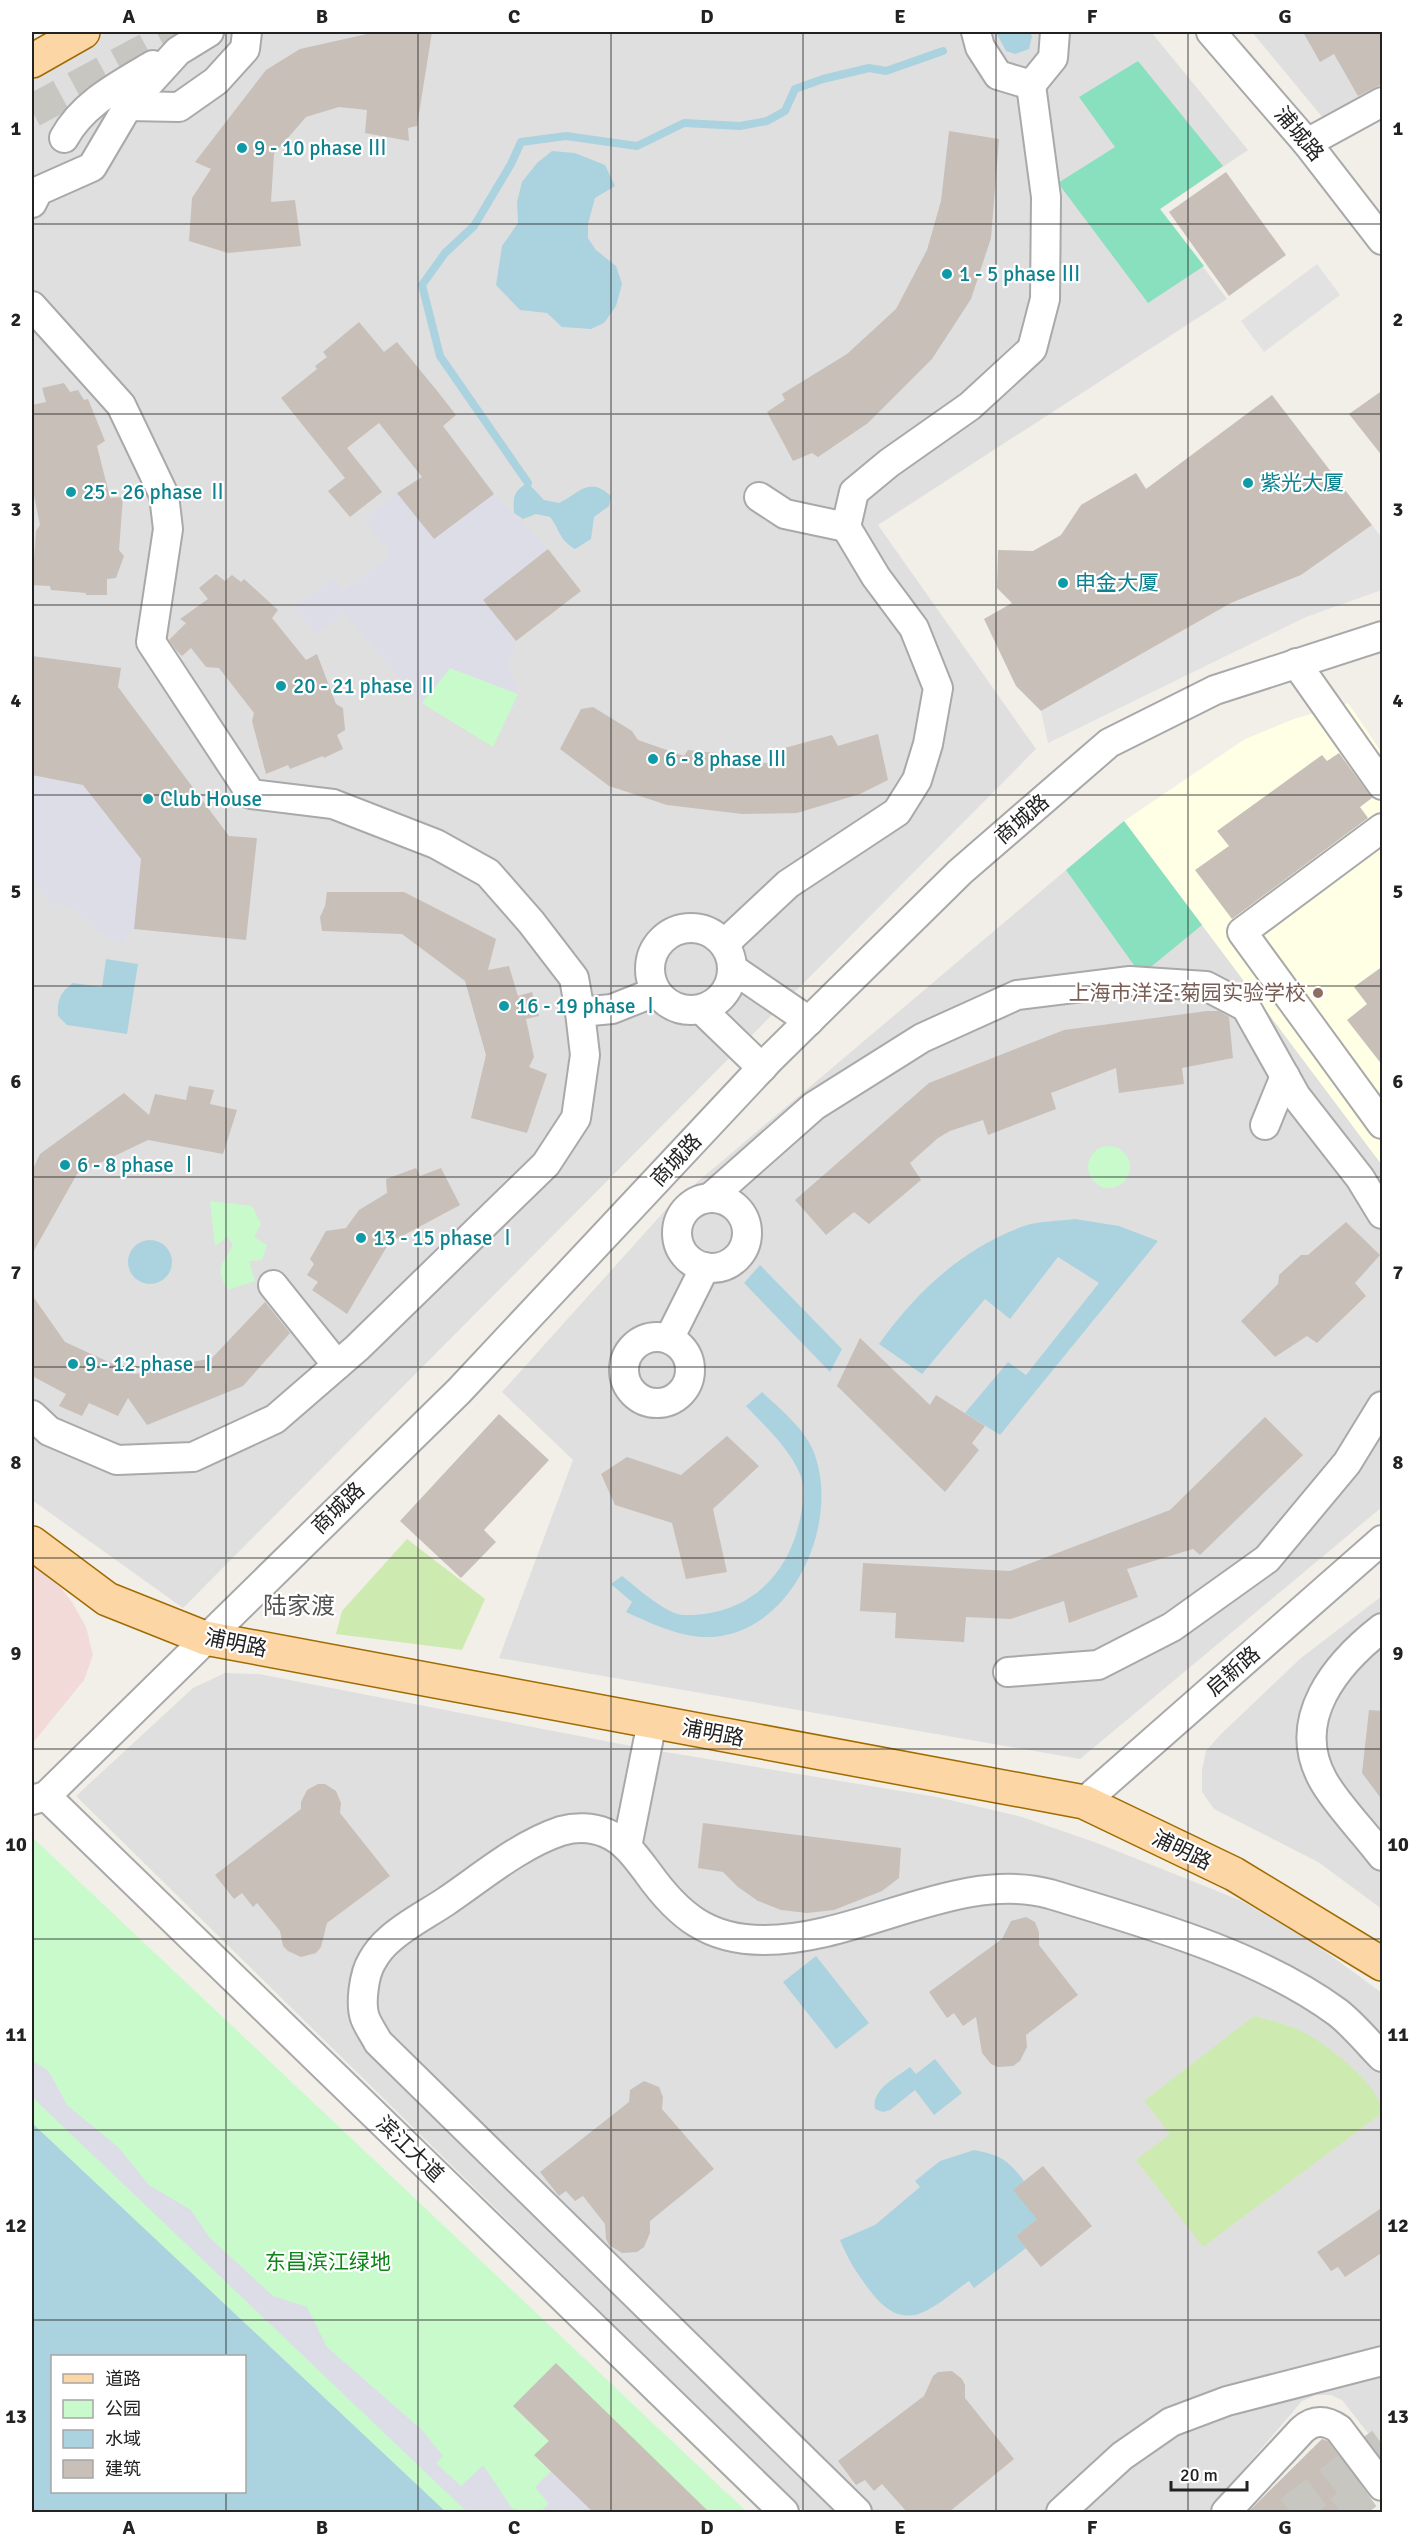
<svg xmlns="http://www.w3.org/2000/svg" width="1414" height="2544" viewBox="0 0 1414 2544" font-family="Signika,'Noto Sans SC',sans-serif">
<rect width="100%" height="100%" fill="#f2efe9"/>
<g fill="#e0dfdf">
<polygon points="106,32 1151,32 1248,150 1160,209 1227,299 878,525 1036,749 183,1608 32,1500 32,75"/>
<polygon points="1252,32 1382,32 1382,110 1337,135"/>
<polygon points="1124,821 1382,1165 1382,1507 1080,1759 499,1658 573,1460 502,1392 669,1206"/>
<polygon points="1382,1596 1382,1909 1318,1862 1214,1809 1202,1792 1202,1770 1206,1751 1221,1734 1301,1658"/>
<polygon points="225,1673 259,1674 647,1749 937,1797 1022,1817 1097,1843 1242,1901 1311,1941 1382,1993 1382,2451 1342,2400 1331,2395 1316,2395 1302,2401 1207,2512 804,2512 76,1796 193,1688"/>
</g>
<polygon fill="#f2dad9" points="32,1558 53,1578 72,1602 86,1627 93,1655 84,1680 32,1744"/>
<polygon fill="#ffffe5" points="1348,703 1382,753 1382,1165 1124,821 1245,739 1294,719"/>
<g fill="#cdebb0">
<polygon points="407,1539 485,1599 462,1650 336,1634 342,1611"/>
<path d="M1254,2016C1272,2021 1291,2025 1307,2034C1329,2046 1383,2088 1382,2113L1203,2247L1136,2160L1170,2134L1144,2101Z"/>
</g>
<g fill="#c8facc">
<polygon points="450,668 518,694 493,747 422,703"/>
<circle cx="1109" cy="1167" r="21"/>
<path d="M210,1201L252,1206L261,1224L254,1237L267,1245L262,1260L249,1261L255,1281L228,1290C213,1265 224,1266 233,1244L227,1237L215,1246Z"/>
<polygon points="32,1837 747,2512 446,2512 32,2123"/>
</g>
<g fill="#88e0be">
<polygon points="1138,61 1223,166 1160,209 1204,266 1148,303 1058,183 1115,147 1079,97"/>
<polygon points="1124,821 1202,925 1141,975 1066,870"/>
</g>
<g fill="#e2e2e2">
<polygon points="1317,264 1340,295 1264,352 1241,321"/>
<polygon points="1372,525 1382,538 1382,590 1306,617 1048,743 1041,711 1231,603 1301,575"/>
</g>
<g fill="#dddde8">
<polygon points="397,493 434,539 494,494 548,549 483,600 516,641 509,664 518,694 450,668 422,703 343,613 316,635 294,608 332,578 344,592 391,554 364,520"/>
<polygon points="32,775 83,785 141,859 134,929 119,944 99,933 71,907 50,904 32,878"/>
<polygon points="32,2061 48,2070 67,2105 119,2148 149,2185 191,2210 209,2237 273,2296 307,2307 327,2347 422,2430 443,2456 436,2463 461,2486 483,2465 512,2508 522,2512 467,2512 32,2097"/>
<polygon points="559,2463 601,2505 593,2512 540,2512 549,2504 535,2487"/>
</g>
<g fill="#aad3df" fill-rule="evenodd">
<polygon points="996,32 1029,32 1032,36 1029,49 1015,54 1006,51"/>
<polygon points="552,151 575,153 605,165 615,186 595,198 588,224 588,238 596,250 616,266 622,284 616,306 604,323 591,329 562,327 547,313 520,310 496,285 502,246 518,223 517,202 522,182 537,163"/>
<path d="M528,483L544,500L559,503C581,492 589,476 611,496L609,506L594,517L591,539L575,549C558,539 561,531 550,517L536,514L523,519L514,513C513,497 513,491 528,483Z"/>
<path d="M106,959L138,964L127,1034L67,1025L58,1016C57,1000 60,992 73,983L102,987Z"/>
<path d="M1075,1219L1119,1226L1158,1241L1000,1435L965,1413L1008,1362L1026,1375L1099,1283L1058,1257L1010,1319L985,1299L922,1374L879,1344C916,1292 963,1248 1024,1226C1039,1221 1059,1221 1075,1219Z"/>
<circle cx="150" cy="1262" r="22"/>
<polygon points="760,1265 842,1349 830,1372 744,1283"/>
<path d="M762,1392C779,1408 803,1427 813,1450C840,1515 800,1619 726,1635C691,1643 657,1626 626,1612L632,1602L611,1584L622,1576C636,1587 666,1614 683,1615C745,1617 788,1578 800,1519C803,1504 806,1489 800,1474C789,1448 765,1426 746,1406Z"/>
<polygon points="816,1956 869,2023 836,2049 783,1982"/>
<path d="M935,2059L962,2093L934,2115L915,2090L890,2110L883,2112L875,2109C871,2089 897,2077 910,2067L916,2074Z"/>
<path d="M32,2123L446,2512H32ZM52,2356H244V2492H52Z"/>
<path d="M974,2150C1001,2155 1008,2160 1024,2181L1014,2190L1047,2211L1016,2236L1026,2248L974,2288L969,2281C932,2307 907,2338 871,2292C858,2275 848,2260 840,2240L875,2225L920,2187L915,2181L940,2161Z"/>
</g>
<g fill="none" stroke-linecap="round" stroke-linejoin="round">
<polyline stroke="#aad3df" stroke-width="8" points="528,483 440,356 422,285 445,253 474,226 511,164 521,142 566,136 637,146 684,123 740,126 767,121 785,111 795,89 823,79 869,68 886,71 943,51"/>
</g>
<g fill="#c7bfb8">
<polygon points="376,32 432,32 417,126 408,128 409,141 365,133 367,110 339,107 306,117 274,154 271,202 295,200 301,246 228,253 189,241 192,198 211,169 195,162 266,70 300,49"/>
<polygon points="1303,32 1382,32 1382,84 1358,96 1334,54 1320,62"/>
<polygon points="949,131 999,139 991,238 971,299 932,359 868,423 818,457 812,453 793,461 767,412 785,400 782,394 847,354 896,309 927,250 941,201"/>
<polygon points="1226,172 1286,255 1229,296 1169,212"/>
<polygon points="359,322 384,352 397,342 438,392 456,415 443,426 494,494 434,539 397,493 422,477 379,423 347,448 382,492 350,517 328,491 345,478 281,398 317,369 315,366 327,357 323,352"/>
<polygon points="64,383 70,392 78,390 84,400 88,399 105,441 97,446 110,498 123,497 119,550 124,556 116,578 107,579 107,595 86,595 86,593 51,590 50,586 32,585 36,531 40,525 32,486 32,405 46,402 42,388"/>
<polygon points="1383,390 1383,457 1349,414"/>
<polygon points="1272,395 1372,525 1301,575 1231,603 1041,711 1016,686 984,619 1012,603 997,588 998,550 1033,551 1061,535 1081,505 1136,473 1146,489"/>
<polygon points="548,549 581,591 516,641 483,600"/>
<polygon points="216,574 225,581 232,575 241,582 244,579 278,610 272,618 306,660 317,654 336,704 343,708 345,730 337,735 343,749 324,758 323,756 290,769 288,765 266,774 252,721 254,713 219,668 206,667 191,648 182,656 176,650 169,640 186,623 180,619 208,599 199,588"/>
<polygon points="32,656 121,668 118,687 229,836 257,838 246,940 134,929 141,859 83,785 32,775"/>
<polygon points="593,707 632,731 638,740 684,756 688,750 733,755 735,766 786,761 781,749 832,735 838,746 878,734 888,780 860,794 797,813 742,814 667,805 609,786 560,749 581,709"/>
<polygon points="1339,753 1372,798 1360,807 1368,818 1232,919 1195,870 1229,846 1217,831 1322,755 1327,761"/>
<polygon points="327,892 404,892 496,939 488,970 509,966 518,996 532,992 539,1016 526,1019 534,1057 529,1067 547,1074 527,1133 471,1118 486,1055 465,981 402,934 322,931 320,917 325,906"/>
<polygon points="1383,966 1383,1066 1347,1020 1367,1004 1354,987"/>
<polygon points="1207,1011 1219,1011 1229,1017 1233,1058 1182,1068 1184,1084 1119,1093 1116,1068 1051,1093 1056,1109 988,1135 983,1120 950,1131 938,1138 910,1163 921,1180 869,1224 854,1212 826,1235 795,1200 929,1083 1064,1030"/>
<polygon points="189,1086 214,1090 210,1104 237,1110 223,1154 148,1140 77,1174 32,1254 32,1171 40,1154 124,1093 149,1115 155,1094 186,1100"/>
<polygon points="416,1168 420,1176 441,1168 460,1205 389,1243 347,1314 312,1290 318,1282 307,1275 314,1264 310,1259 326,1231 346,1228 359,1210 387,1193 386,1179"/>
<polygon points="1346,1222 1380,1255 1355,1283 1366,1296 1317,1343 1307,1336 1275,1357 1241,1321 1278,1284 1279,1275 1301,1255 1308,1255"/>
<polygon points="32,1295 65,1342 135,1374 212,1358 265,1302 290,1333 243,1386 147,1425 128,1398 118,1416 89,1403 82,1416 59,1406 66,1394 32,1376"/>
<polygon points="860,1338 930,1405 936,1395 985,1426 972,1443 979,1450 945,1492 837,1386"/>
<polygon points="499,1414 549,1460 484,1530 496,1542 461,1578 400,1521"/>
<polygon points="1265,1417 1303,1455 1200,1555 1193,1549 1127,1569 1138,1597 1069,1623 1064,1601 1011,1619 966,1617 964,1642 895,1638 896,1613 860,1611 863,1563 1010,1571 1170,1510"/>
<polygon points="727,1436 759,1466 713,1509 727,1572 686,1579 672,1523 615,1505 601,1474 627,1457 681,1475"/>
<polygon points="1369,1710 1383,1711 1383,1801 1362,1773"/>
<polygon points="318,1784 325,1784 336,1791 341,1803 340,1813 390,1876 327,1923 321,1947 316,1953 301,1957 288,1951 283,1946 280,1931 257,1903 253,1907 242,1893 234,1899 215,1875 301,1809 301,1802 307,1790"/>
<polygon points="703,1823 901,1848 899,1878 882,1891 834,1910 807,1913 781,1910 758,1901 738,1887 723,1872 698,1868"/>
<polygon points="1026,1917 1035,1922 1039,1932 1039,1945 1078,1995 1026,2035 1027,2047 1020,2061 1013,2066 998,2067 991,2064 982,2053 976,2017 963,2026 954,2013 947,2018 929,1992 1002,1939 1011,1921"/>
<polygon points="644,2081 659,2087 663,2097 662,2109 714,2169 650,2221 650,2233 644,2247 637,2252 622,2253 609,2245 606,2239 605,2224 583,2196 575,2201 566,2191 559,2196 540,2172 629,2102 630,2090"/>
<polygon points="1043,2166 1092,2226 1041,2267 1016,2236 1037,2219 1013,2190"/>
<polygon points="1383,2207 1383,2252 1345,2277 1338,2267 1331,2271 1317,2252"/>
<polygon points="556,2363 709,2512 593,2512 534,2455 549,2441 513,2406"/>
<polygon points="952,2371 962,2379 965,2385 965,2398 1014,2459 949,2512 907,2512 882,2484 874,2491 865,2480 856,2485 838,2461 924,2396 933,2376 938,2372"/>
<polygon points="1322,2439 1328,2441 1365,2491 1362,2504 1356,2512 1248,2512"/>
</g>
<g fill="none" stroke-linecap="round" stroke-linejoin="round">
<g stroke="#c8c6c1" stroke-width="33" stroke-dasharray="33 16" stroke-linecap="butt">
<polyline points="32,111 179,32"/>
<polyline points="1290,2512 1382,2444"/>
<polyline points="1340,2512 1382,2482"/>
</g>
<g stroke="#a9a9a9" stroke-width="32">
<g id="minor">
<polyline points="976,32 980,47 998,75 1031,85 1053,58 1055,32"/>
<polyline points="1211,32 1307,143 1382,240"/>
<polyline points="128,106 179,107 216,81 245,49 247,32"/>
<path d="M64,138C83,103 120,85 153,65"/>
<polyline points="1307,143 1382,102"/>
<polyline points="32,203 38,191 92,167 128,106 178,51 209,32"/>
<polyline points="32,306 121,405 164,495 168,529 151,642 251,794 333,804 436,844 488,873 531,922 574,978 580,1012"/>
<polyline points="759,497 785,514 846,527"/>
<polyline points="1296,663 1382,785"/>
<polyline points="1382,828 1242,932 1382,1124"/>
<circle cx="691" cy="969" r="41"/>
<polyline points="724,944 788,884 897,812 917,780 928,744 938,688 914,628 876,577 846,527 854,492 889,463 970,406 1032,349 1045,299 1046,197 1031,85"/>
<polyline points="733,969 809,1021"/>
<polyline points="702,1010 762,1068"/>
<polyline points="1265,1125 1285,1076"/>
<polyline points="710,1198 814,1106 922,1038 1017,995 1130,981 1206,986 1246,1007 1296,1096 1360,1178 1382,1214"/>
<circle cx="712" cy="1233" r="35"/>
<polyline points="273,1285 337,1365"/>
<circle cx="657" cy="1370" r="33"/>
<polyline points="669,1339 705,1267"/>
<polyline points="32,1415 49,1431 117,1460 193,1457 275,1419 357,1348 546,1164 576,1118 585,1055 580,1012 612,1009 655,992"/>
<path d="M1382,1628C1337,1663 1289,1719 1323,1780C1336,1804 1365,1833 1382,1856"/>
<polyline points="1008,1672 1098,1665 1172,1627 1267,1559 1347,1463 1382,1406"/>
<polyline points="46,1796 784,2512"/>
<polyline points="32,1800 46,1796 459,1391 771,1058 960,872 1109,743 1215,690 1382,636"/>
<polyline points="1084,1802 1382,1540"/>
<polyline points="627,1847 652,1722"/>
<path d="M857,2512L378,2042C374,2034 368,2026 365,2018C360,2004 364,1974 372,1961C376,1954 383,1945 389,1940C405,1925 427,1914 445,1902C482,1877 519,1845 561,1831C575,1827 592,1827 606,1833C624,1840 636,1857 648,1873C678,1915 708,1940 763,1940C858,1941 959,1869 1050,1894C1145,1923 1256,1953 1337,2012C1354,2025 1368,2043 1382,2057"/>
<polyline points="1061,2512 1122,2456 1171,2422 1227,2401 1382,2361"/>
<path d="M1226,2512L1302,2430C1314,2419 1326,2420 1339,2429L1382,2486"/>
</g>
</g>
<g stroke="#a06b00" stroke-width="36">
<g id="major">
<polyline points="32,61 83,32"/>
<polyline points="32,1543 107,1599 205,1638 1084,1802 1234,1874 1382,1964"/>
</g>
</g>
<use href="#minor" stroke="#fff" stroke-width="28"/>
<use href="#major" stroke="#fcd6a4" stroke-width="33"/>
</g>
<path fill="none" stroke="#222" stroke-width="1.5" stroke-opacity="0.55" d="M226,32V2356M418,32V2512M611,32V2512M803,32V2512M996,32V2512M1188,32V2512M32,224H1382M32,414H1382M32,605H1382M32,795H1382M32,986H1382M32,1177H1382M32,1367H1382M32,1558H1382M32,1749H1382M32,1939H1382M32,2130H1382M32,2320H1382M226,2492V2512"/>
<g fill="#0f9aa8" stroke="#fff" stroke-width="2">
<circle cx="242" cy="148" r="6"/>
<circle cx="947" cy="274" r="6"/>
<circle cx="1248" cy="483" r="6"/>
<circle cx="71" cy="492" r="6"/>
<circle cx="1063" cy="583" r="6"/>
<circle cx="281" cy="686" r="6"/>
<circle cx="653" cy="759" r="6"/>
<circle cx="148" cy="799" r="6"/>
<circle cx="504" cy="1006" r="6"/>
<circle cx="65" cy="1165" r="6"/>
<circle cx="361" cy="1238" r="6"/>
<circle cx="73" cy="1364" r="6"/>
</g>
<circle fill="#8d6e63" stroke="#fff" stroke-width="2" cx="1318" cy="993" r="6"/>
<g text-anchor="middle" stroke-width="4.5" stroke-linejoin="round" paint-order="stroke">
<g font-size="21" fill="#222" stroke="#fff">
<text transform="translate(1299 134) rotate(50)" y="7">浦城路</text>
<text transform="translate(1022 819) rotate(-41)" y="7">商城路</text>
<text transform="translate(676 1160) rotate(-47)" y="7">商城路</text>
<text transform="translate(338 1508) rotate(-44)" y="7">商城路</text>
<text transform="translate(236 1643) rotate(12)" y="7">浦明路</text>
<text transform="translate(1233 1671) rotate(-41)" y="7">启新路</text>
<text transform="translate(713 1733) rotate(11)" y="7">浦明路</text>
<text transform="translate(1182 1850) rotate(26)" y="7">浦明路</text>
<text transform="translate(410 2149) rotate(44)" y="7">滨江大道</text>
</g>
<g font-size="21" fill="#0d838f" stroke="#fff" text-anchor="start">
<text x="254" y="155">9 - 10 phase Ⅲ</text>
<text x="959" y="281">1 - 5 phase Ⅲ</text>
<text x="1260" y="490">紫光大厦</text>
<text x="83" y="499">25 - 26 phase Ⅱ</text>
<text x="1075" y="590">申金大厦</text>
<text x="293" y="693">20 - 21 phase Ⅱ</text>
<text x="665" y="766">6 - 8 phase Ⅲ</text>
<text x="160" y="806">Club House</text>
<text x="516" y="1013">16 - 19 phase Ⅰ</text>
<text x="77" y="1172">6 - 8 phase Ⅰ</text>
<text x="373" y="1245">13 - 15 phase Ⅰ</text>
<text x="85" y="1371">9 - 12 phase Ⅰ</text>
</g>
<g font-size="21" fill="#785e54" stroke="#fff" text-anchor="end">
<text x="1306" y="1000">上海市洋泾·菊园实验学校</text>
</g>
<g font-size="21" fill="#0c8416" stroke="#fff">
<text x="328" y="2269">东昌滨江绿地</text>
</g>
<g font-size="24" fill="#555" stroke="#fff">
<text x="299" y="1614">陆家渡</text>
</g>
</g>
<rect width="1414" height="2544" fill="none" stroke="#ffffff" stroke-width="66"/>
<rect x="51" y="2355" width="195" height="138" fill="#ffffff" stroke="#a7a7a7" stroke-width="1.5"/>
<rect x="63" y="2374" width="30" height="9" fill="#fcd6a4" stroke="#a7a7a7" stroke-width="1.5"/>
<text x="105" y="2385" font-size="18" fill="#222222">道路</text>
<rect x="63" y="2400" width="30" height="18" fill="#c8facc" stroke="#a7a7a7" stroke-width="1.5"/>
<text x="105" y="2415" font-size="18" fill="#222222">公园</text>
<rect x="63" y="2430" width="30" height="18" fill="#aad3df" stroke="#a7a7a7" stroke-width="1.5"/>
<text x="105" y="2445" font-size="18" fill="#222222">水域</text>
<rect x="63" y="2460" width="30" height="18" fill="#c7bfb8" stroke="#a7a7a7" stroke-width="1.5"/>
<text x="105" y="2475" font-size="18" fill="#222222">建筑</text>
<path d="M1171 2481v9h76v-9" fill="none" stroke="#222222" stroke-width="3"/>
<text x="1180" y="2481" font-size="18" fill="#222222" stroke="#ffffff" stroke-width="4.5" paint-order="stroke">20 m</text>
<rect x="33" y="33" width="1348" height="2478" fill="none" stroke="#222" stroke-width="2"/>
<g font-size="20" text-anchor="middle" font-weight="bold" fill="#222">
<text x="129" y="23">A</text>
<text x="322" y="23">B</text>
<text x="514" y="23">C</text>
<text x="707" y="23">D</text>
<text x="900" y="23">E</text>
<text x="1092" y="23">F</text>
<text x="1285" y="23">G</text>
<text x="16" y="135">1</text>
<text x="1398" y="135">1</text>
<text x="16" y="326">2</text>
<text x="1398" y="326">2</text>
<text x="16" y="516">3</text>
<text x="1398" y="516">3</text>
<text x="16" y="707">4</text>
<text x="1398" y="707">4</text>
<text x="16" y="898">5</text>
<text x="1398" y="898">5</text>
<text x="16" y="1088">6</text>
<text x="1398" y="1088">6</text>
<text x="16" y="1279">7</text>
<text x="1398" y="1279">7</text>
<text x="16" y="1469">8</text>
<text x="1398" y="1469">8</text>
<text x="16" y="1660">9</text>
<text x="1398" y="1660">9</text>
<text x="16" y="1851">10</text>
<text x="1398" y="1851">10</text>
<text x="16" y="2041">11</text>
<text x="1398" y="2041">11</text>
<text x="16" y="2232">12</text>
<text x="1398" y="2232">12</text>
<text x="16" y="2423">13</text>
<text x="1398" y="2423">13</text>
<text x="129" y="2534">A</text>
<text x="322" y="2534">B</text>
<text x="514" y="2534">C</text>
<text x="707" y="2534">D</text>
<text x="900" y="2534">E</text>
<text x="1092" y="2534">F</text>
<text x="1285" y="2534">G</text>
</g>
</svg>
